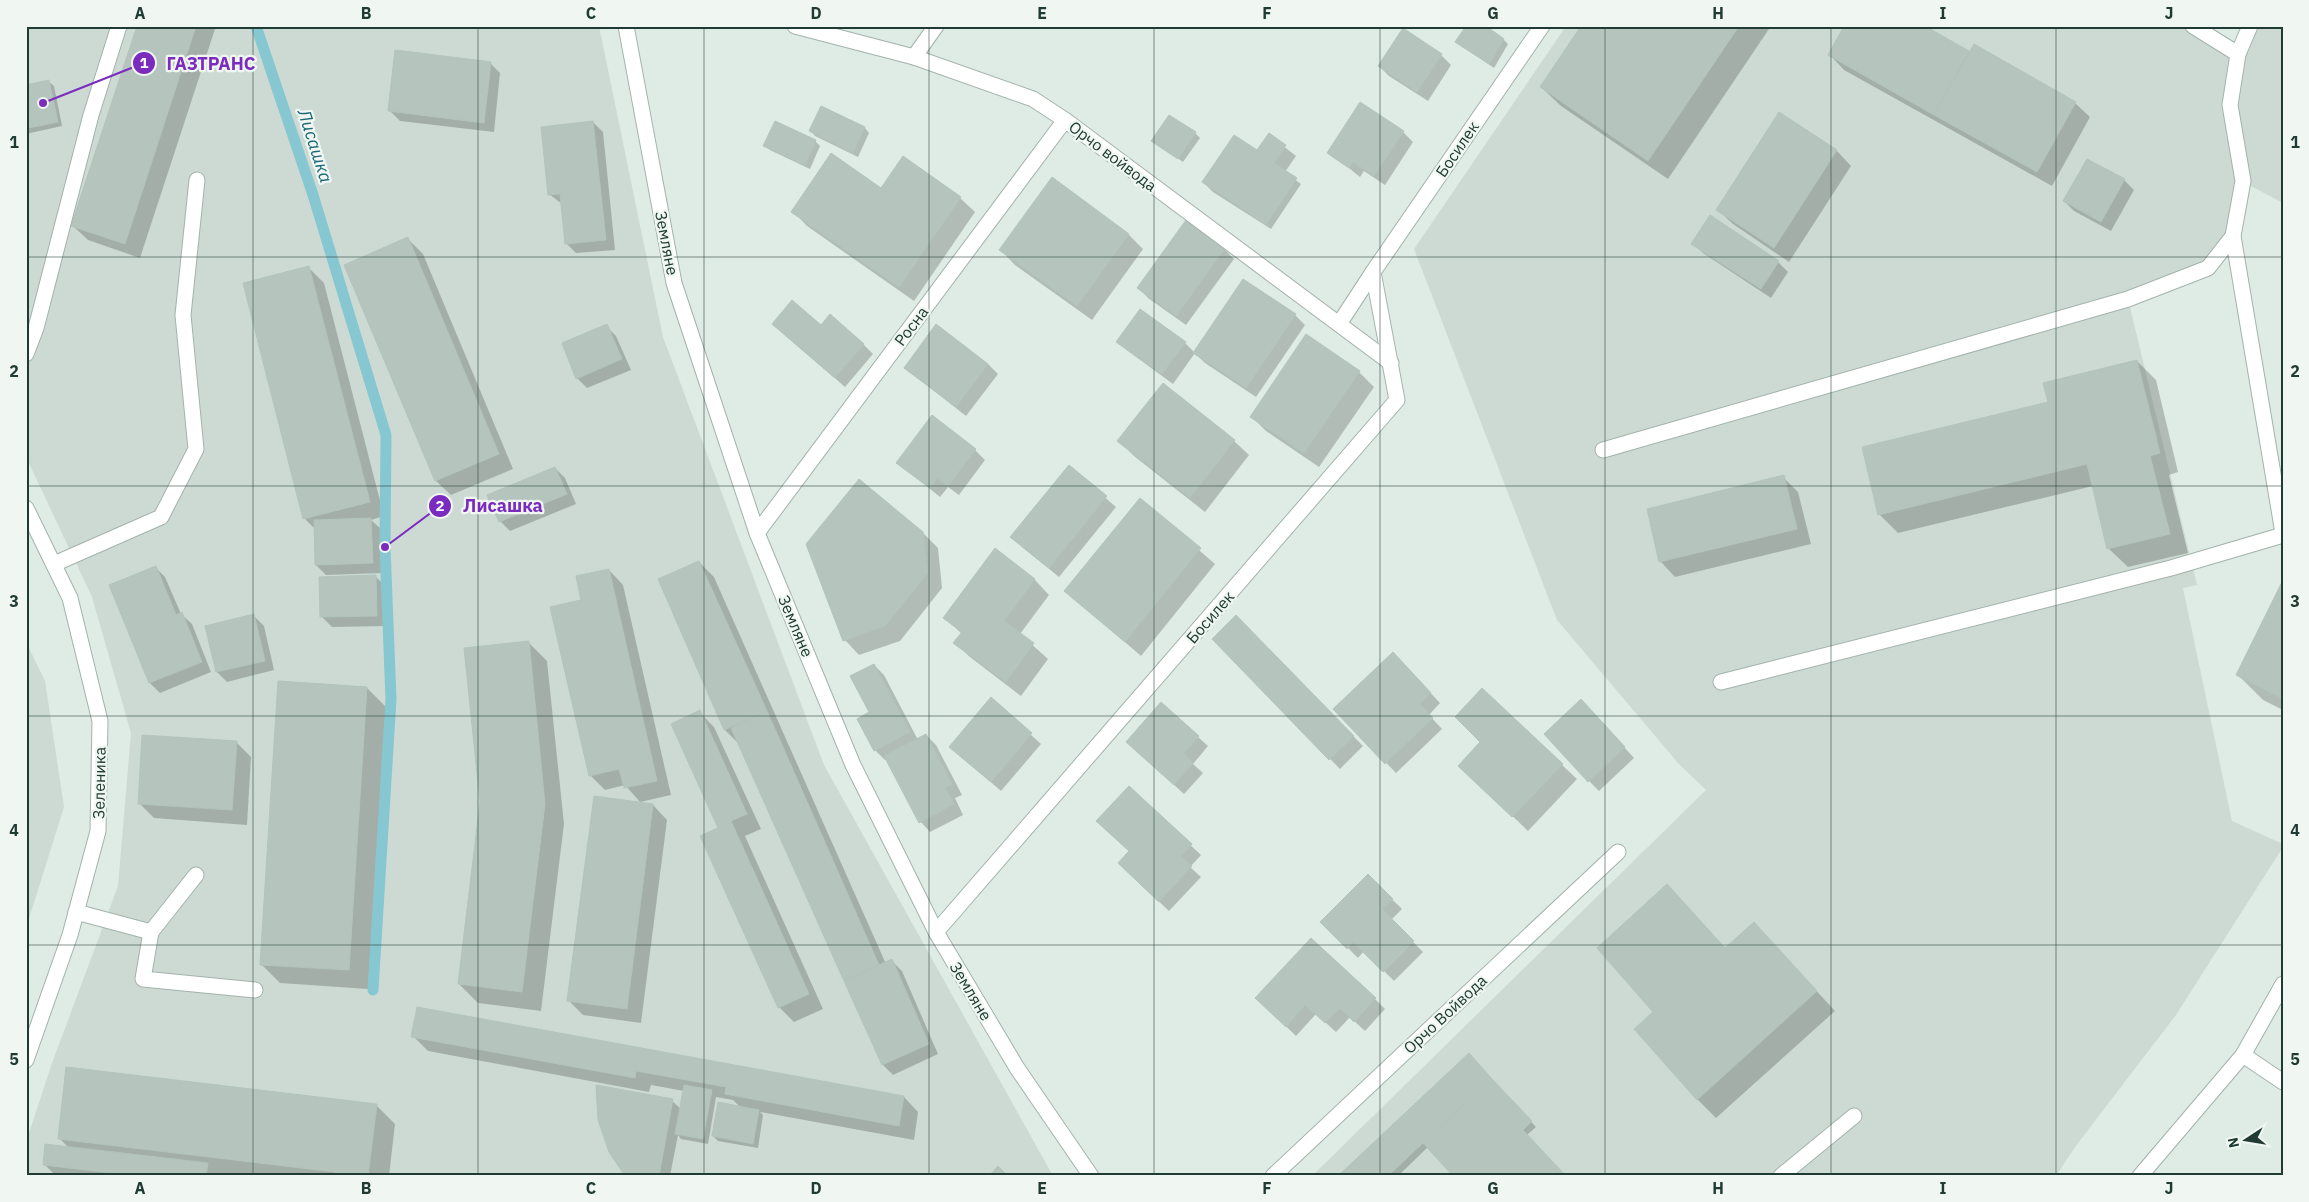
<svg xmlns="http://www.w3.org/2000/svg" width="2309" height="1202" viewBox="0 0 2309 1202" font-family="'IBM Plex Sans',sans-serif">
<rect width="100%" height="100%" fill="#dfebe5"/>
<g fill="#cddad4">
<polygon points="26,26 599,26 663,337 824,765 1053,1176 26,1176 26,1142 51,1066 118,886 131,733 92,597 26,457"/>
<polygon points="1566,26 2190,26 2237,54 2252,26 2283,26 2283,203 2243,182 2233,236 2208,268 2128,299 2197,585 2183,588 2232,821 2283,844 2283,847 2176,1015 2075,1147 2056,1176 1312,1176 1706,790 1678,763 1557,620 1414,249"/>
<polygon points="26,642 45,681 64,807 26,928"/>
</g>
<g fill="#0003">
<polygon points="138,26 216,26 140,258 88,240 73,226"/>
<polygon points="1583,26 1771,26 1668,179 1561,106 1541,87"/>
<polygon points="1922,26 1970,53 2075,103 2090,117 2052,186 1844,70 1830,55"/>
<polygon points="1403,30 1441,55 1451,65 1428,101 1389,76 1379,66"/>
<polygon points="1504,40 1508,44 1494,68 1457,42"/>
<polygon points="490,63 500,73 494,132 400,121 390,111"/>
<polygon points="49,82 54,86 62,126 26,134 26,86"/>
<polygon points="822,108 865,128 869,133 858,157 815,136 811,131"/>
<polygon points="1780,114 1837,151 1851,166 1789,262 1733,224 1718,210"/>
<polygon points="593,122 603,132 615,250 576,253 566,243 562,204 549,194"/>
<polygon points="1403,132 1413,142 1385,185 1364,171 1360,177 1329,152"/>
<polygon points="1195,133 1200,138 1183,162 1153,141"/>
<polygon points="1269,135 1296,156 1285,172 1301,184 1271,229 1213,192 1203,182 1258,152"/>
<polygon points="815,141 820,146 810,169 770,150 765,145"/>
<polygon points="2124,180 2134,190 2111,231 2074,211 2064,201"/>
<polygon points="881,189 960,198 975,212 914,301 807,226 793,211"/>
<polygon points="1128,234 1143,249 1092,320 1015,265 1001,250"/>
<polygon points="408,239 423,254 513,469 451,495 436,481"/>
<polygon points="1693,243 1778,262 1788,272 1771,298 1703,253"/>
<polygon points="1224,249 1234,259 1186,325 1148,298 1139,288"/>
<polygon points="309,268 324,283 384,516 371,520 381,529 383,573 326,575 316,565 315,529 304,518"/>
<polygon points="1295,315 1305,325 1256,397 1205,363 1195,353 1173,384 1128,351 1118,341 1185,343 1195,353"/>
<polygon points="606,326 616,336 631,370 587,388 577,378"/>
<polygon points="821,327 863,344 873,354 845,387 784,334"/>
<polygon points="2137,361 2156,380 2178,472 2169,475 2188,553 2128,567 2108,548 2093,486 1898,533 1879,514 2049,403"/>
<polygon points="988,364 998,374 966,416 905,368"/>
<polygon points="1359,372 1374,387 1319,467 1266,431 1251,416"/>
<polygon points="1119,441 1234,441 1249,455 1205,512 1134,456"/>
<polygon points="975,450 985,460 959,495 948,487 940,497 898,463"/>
<polygon points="1069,467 1116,507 1059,577 1022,547"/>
<polygon points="555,468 565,478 576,504 510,531 500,521"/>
<polygon points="1783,477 1798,492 1811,544 1675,577 1661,562 1648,510"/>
<polygon points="1141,500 1215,564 1141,656 1066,591"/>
<polygon points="922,532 938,548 942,588 900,641 859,655 845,640"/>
<polygon points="995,550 1035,580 1049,595 1020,634 1048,659 1021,696 970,657 955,643 962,634 944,617"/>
<polygon points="699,562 714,577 886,964 892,961 902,971 938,1054 893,1075 883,1065 739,744 725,730 659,580"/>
<polygon points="155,567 165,577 181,614 192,624 211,672 160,693 150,683"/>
<polygon points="609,570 623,585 671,795 640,802 625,785 605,790 590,775 582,601"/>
<polygon points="375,576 385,586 386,626 332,627 322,617"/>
<polygon points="2283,583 2283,710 2263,700 2237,674"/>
<polygon points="254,616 264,626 274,670 227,682 217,672 207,627"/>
<polygon points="1236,617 1363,746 1340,769 1213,639"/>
<polygon points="528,642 547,661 564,824 541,1011 478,1003 459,984"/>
<polygon points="1403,663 1440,703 1429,715 1442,729 1396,773 1335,709"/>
<polygon points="874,665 884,675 918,740 926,735 936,745 962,795 955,798 963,815 930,832 921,822 887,759 885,760 875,750 871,713"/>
<polygon points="367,688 386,707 368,989 280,983 261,964"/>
<polygon points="991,699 1041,744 1001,791 961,756"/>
<polygon points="1591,711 1634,758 1599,791 1589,781"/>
<polygon points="699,712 714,727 761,829 745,836 823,1009 794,1022 779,1007 720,828"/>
<polygon points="1198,737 1208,746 1193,764 1203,773 1184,794 1138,752"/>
<polygon points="236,742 251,757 247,825 154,818 139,803"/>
<polygon points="1562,765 1577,779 1528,831 1475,780"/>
<polygon points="1129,788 1201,855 1190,867 1201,877 1169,911 1129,873"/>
<polygon points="653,805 667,820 641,1023 583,1015 568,1000"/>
<polygon points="1368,876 1402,909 1391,920 1423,952 1394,981 1364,951 1358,958 1322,922"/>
<polygon points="1667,886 1726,949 1754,923 1835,1011 1716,1118 1697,1099 1655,1012"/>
<polygon points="1375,999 1385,1009 1365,1031 1350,1017 1336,1032 1316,1014 1296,1036 1267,1008"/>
<polygon points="413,1036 904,1097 918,1112 914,1140 760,1112 763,1115 758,1148 718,1141 713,1136 740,1107 733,1100 716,1097 708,1144 681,1139 678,1135 670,1176 627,1176 672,1101 681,1109 684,1091 651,1085 649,1092 428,1051"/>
<polygon points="1469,1055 1536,1127 1527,1135 1428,1147 1398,1176 1340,1176"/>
<polygon points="376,1105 395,1124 389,1176 233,1176 217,1174 217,1176 67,1176 54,1174 44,1164 69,1148 59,1138"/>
</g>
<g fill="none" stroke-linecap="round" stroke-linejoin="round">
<polyline stroke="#86c7d1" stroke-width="11" points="256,26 313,195 386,435 385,547 391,699 373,990"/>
</g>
<g fill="#b5c5be" stroke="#b2c4bc">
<polygon points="137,26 196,26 125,244 71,226"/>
<polygon points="1466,26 1486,26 1504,39 1489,64 1455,42"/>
<polygon points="1581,26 1739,26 1648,161 1540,87"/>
<polygon points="1844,26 1925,26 1969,51 1934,115 1828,55"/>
<polygon points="1403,28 1442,54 1417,92 1378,66"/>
<polygon points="1974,44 2076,102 2037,172 1934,115"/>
<polygon points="395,50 491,62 484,123 388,111"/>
<polygon points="49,80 58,122 33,127 26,85"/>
<polygon points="26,90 33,127 26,128"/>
<polygon points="1360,102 1404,131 1374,176 1353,162 1349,168 1327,153"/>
<polygon points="821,106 865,127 853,153 809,131"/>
<polygon points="1779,112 1837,150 1774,248 1716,210"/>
<polygon points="1169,115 1196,132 1178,159 1151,141"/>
<polygon points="593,121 606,240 565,244 560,194 548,195 541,127"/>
<polygon points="775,121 816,140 805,165 763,146"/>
<polygon points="1269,133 1286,145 1244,210 1202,182 1234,135 1257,150"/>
<polygon points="831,153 881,188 903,156 961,197 899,287 791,212"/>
<polygon points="2087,159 2125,179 2101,222 2063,201"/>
<polygon points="1274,163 1297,178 1266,225 1244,210"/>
<polygon points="1052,177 1129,234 1077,306 999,250"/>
<polygon points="1710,215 1779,261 1761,289 1691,244"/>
<polygon points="1186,220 1225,248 1176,316 1137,288"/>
<polygon points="408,237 499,454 435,481 344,265"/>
<polygon points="309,266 370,502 303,519 243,283"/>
<polygon points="1243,279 1296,314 1246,388 1193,353"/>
<polygon points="792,300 821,325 830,314 864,344 835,378 772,324"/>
<polygon points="1140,309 1186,342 1162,374 1116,342"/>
<polygon points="607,324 622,359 576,379 562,343"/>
<polygon points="936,324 988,364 956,407 904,368"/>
<polygon points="1306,334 1360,371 1304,453 1250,417"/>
<polygon points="2137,360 2160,453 2150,456 2170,534 2107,549 2087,464 1878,515 1862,447 2048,402 2043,383"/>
<polygon points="1163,383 1235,440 1190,498 1117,441"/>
<polygon points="932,415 976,449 948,486 937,478 930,488 896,463"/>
<polygon points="1069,465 1107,496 1049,568 1010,537"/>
<polygon points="555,467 567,494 499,522 487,495"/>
<polygon points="1784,475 1797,529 1659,562 1647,509"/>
<polygon points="859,479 923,532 928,573 885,626 843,641 806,544"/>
<polygon points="1140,498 1201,548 1125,642 1064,591"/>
<polygon points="371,518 373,563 315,565 314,520"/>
<polygon points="995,548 1035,579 1004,621 1034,643 1006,682 953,643 962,632 943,618"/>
<polygon points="699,561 767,711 724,730 658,579"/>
<polygon points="156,566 176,615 182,612 202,662 149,683 109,585"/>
<polygon points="609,569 657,781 624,788 619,769 589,776 550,607 581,600 576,576"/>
<polygon points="376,575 377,616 320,617 319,577"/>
<polygon points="2283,580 2283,699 2236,675"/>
<polygon points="254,614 265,661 216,672 205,626"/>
<polygon points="1236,615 1354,736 1329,760 1212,639"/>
<polygon points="529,641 545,804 522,992 458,984 480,802 464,648"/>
<polygon points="1393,652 1431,693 1420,704 1433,718 1385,764 1333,709"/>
<polygon points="874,664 910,732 874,751 857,719 869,712 850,676"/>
<polygon points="278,681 367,687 349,970 260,965"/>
<polygon points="1482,688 1563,764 1512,817 1458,766 1480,742 1455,717"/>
<polygon points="991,697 1032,733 991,782 949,747"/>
<polygon points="1581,699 1625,747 1588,782 1544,734"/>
<polygon points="1161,702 1199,736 1184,753 1193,763 1174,785 1126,742"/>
<polygon points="700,710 747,814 731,821 809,994 778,1008 700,836 718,828 671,724"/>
<polygon points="767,711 879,965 844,981 731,728"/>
<polygon points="926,734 952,784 945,788 954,804 919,823 884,756"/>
<polygon points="142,735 237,741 232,810 138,804"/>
<polygon points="1129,786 1192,844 1181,856 1192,866 1159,902 1118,863 1129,851 1096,821"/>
<polygon points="594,796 653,804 627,1009 567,1001"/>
<polygon points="1368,874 1393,899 1382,909 1414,941 1383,972 1353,942 1347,949 1320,922"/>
<polygon points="1667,884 1725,948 1754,922 1817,991 1697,1100 1634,1029 1653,1012 1597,948"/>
<polygon points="1311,938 1376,998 1354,1022 1340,1008 1325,1023 1305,1005 1286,1027 1255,998"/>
<polygon points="892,959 929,1044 882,1065 844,981"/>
<polygon points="417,1007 904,1096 899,1126 725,1094 726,1087 636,1071 635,1078 411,1037"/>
<polygon points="1469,1053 1492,1079 1423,1143 1388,1176 1338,1176"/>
<polygon points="66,1067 377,1104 368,1176 335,1176 335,1172 58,1139"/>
<polygon points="1492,1079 1532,1121 1523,1130 1566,1176 1453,1176 1423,1143"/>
<polygon points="596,1085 673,1099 659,1176 625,1176 609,1152 598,1120"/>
<polygon points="684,1085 712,1090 703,1139 675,1134"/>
<polygon points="718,1102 759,1110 753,1144 712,1136"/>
<polygon points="45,1144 208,1163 206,1176 137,1176 43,1165"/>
<polygon points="998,1166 1008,1176 989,1176"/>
</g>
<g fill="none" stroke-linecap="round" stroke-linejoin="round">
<g stroke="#a2b3ac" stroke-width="17">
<g id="minor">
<polyline points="626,26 674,283 757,533 853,765 936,932 1017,1068 1091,1176"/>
<polyline points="795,26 914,57 1033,99 1065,120 1391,363"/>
<polyline points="2193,26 2238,54"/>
<polyline points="914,57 936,26"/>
<polyline points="2233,236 2283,533"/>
<polyline points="1339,324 1373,272"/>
<polyline points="26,354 36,328 91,115 119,26"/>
<polyline points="1603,450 2128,299 2208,268 2233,236 2243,181 2230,105 2238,54 2250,26"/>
<polyline points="26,508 70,598 100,721 98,831 70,935 26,1060"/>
<polyline points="757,533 1065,120"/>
<polyline points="54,564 161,517 196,449 183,315 197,180"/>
<polyline points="1721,682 2171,568 2283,535"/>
<polyline points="76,912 151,932 143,979 255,990"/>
<polyline points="151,932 196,875"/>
<polyline points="936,932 1397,400 1373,272 1542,26"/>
<polyline points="2243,1055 2283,1082"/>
<polyline points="1273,1176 1618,852"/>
<polyline points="1781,1176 1854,1116"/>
<polyline points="2140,1176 2243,1055 2283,984"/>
</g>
</g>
<use href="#minor" stroke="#fff" stroke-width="15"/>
</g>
<path fill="none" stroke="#203b33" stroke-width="1" stroke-opacity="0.55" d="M253,26V1176M478,26V1176M704,26V1176M929,26V1176M1154,26V1176M1380,26V1176M1605,26V1176M1831,26V1176M2056,26V1176M26,257H2283M26,486H2283M26,716H2283M26,945H2283"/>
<g text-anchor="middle" stroke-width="4.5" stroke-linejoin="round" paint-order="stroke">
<g font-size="16" fill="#203b33" stroke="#f0f7f3">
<text transform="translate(1457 149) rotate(-56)" y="6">Босилек</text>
<text transform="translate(1113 156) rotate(37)" y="6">Орчо войвода</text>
<text transform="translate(667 243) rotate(79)" y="6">Земляне</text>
<text transform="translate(911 326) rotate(-53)" y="6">Росна</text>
<text transform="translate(1210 617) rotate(-49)" y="6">Босилек</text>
<text transform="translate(796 626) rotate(67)" y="6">Земляне</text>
<text transform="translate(99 783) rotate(-89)" y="6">Зеленика</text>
<text transform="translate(971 991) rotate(59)" y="6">Земляне</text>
<text transform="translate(1445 1014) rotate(-43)" y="6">Орчо Войвода</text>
</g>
<g font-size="18" font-style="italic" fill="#1a6977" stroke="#f0f7f3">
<text transform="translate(315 146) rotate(72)" y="6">Лисашка</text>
</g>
</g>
<path fill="none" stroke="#7b2cbf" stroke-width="2" d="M43 103L144 63M385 547L440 506"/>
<g fill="#7b2cbf" stroke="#f0f7f3" stroke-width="2">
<circle cx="43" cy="103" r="5"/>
<circle cx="385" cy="547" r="5"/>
<circle cx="144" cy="63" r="12"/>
<circle cx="440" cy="506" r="12"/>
</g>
<g font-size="15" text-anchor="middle" font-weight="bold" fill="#fff">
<text x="144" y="68">1</text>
<text x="440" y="511">2</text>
</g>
<g font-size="18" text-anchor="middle" font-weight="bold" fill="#7b2cbf" stroke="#f0f7f3" stroke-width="4.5" stroke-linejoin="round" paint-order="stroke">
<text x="211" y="70">ГАЗТРАНС</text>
<text x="503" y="512">Лисашка</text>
</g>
<rect width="2309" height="1202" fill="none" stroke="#f0f7f3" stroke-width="55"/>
<g transform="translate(2246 1140) rotate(258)" stroke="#f0f7f3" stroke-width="4" paint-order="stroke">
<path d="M0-4L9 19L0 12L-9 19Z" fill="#203b33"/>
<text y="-8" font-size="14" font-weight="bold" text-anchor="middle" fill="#203b33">N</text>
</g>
<rect x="28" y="28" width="2254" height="1146" fill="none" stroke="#203b33" stroke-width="2"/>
<g font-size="16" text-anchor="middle" font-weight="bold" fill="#203b33">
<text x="140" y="19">A</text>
<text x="366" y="19">B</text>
<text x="591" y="19">C</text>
<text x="816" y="19">D</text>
<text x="1042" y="19">E</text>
<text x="1267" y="19">F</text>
<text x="1493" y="19">G</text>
<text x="1718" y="19">H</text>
<text x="1943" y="19">I</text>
<text x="2169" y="19">J</text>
<text x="14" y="148">1</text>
<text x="2295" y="148">1</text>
<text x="14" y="377">2</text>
<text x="2295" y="377">2</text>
<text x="14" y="607">3</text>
<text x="2295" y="607">3</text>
<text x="14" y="836">4</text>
<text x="2295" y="836">4</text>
<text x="14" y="1065">5</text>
<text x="2295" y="1065">5</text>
<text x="140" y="1194">A</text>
<text x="366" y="1194">B</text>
<text x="591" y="1194">C</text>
<text x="816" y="1194">D</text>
<text x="1042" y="1194">E</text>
<text x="1267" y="1194">F</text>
<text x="1493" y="1194">G</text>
<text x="1718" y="1194">H</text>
<text x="1943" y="1194">I</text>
<text x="2169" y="1194">J</text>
</g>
</svg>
